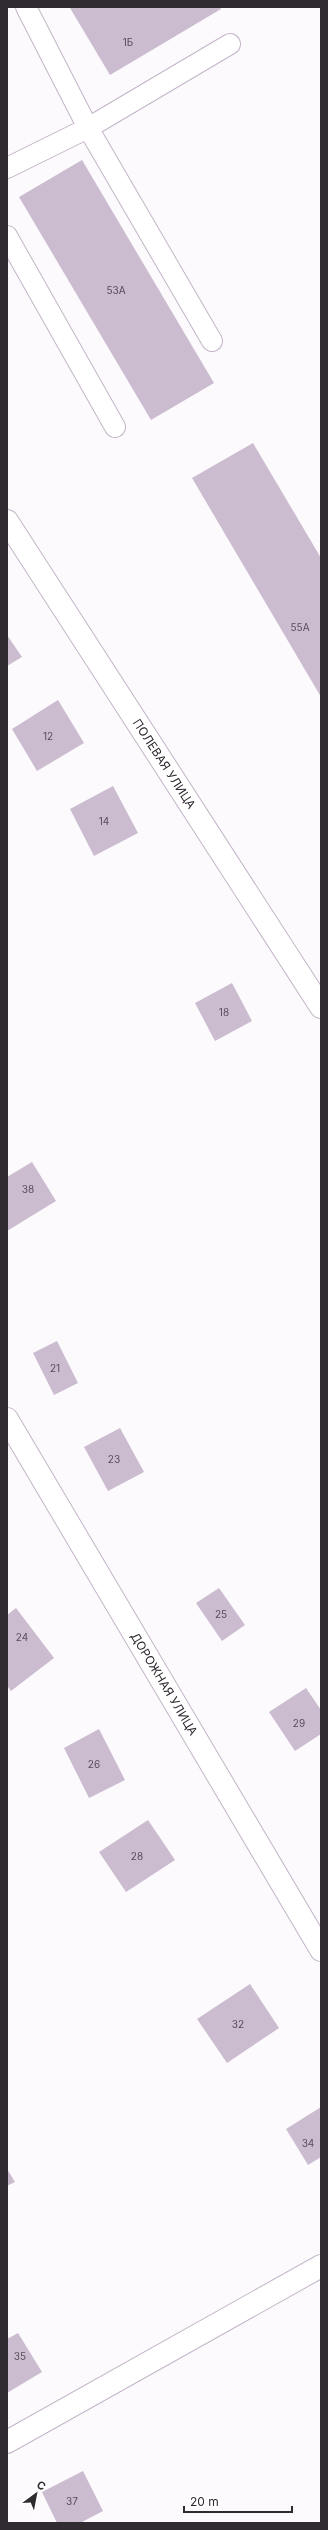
<svg xmlns="http://www.w3.org/2000/svg" width="328" height="2530" viewBox="0 0 328 2530" font-family="Inter,sans-serif">
<rect width="100%" height="100%" fill="#fdfafe"/>
<g fill="#cbbcd0">
<polygon points="72,7 220,7 221,9 110,75 70,8"/>
<polygon points="82,160 214,383 151,420 19,197"/>
<polygon points="253,443 321,558 321,697 192,478"/>
<polygon points="7,635 22,657 7,666"/>
<polygon points="58,700 84,743 37,771 12,729"/>
<polygon points="113,786 138,833 94,856 70,809"/>
<polygon points="232,983 252,1021 215,1041 195,1003"/>
<polygon points="32,1162 56,1201 7,1231 7,1177"/>
<polygon points="57,1341 78,1383 54,1395 33,1353"/>
<polygon points="120,1428 144,1472 108,1491 84,1447"/>
<polygon points="219,1588 245,1625 222,1641 196,1603"/>
<polygon points="16,1608 54,1658 11,1691 7,1686 7,1615"/>
<polygon points="306,1688 321,1710 321,1734 295,1751 269,1712"/>
<polygon points="99,1729 125,1780 89,1798 64,1748"/>
<polygon points="148,1820 175,1860 126,1892 99,1852"/>
<polygon points="250,1984 279,2028 227,2063 197,2019"/>
<polygon points="321,2107 321,2157 308,2165 286,2129"/>
<polygon points="7,2169 15,2182 7,2186"/>
<polygon points="18,2333 42,2372 7,2393 7,2339"/>
<polygon points="83,2471 103,2511 80,2523 57,2523 42,2492"/>
</g>
<g fill="none" stroke-linecap="round" stroke-linejoin="round">
<g stroke="#c4b4c8" stroke-width="22">
<g id="service">
<polyline points="7,168 88,128 26,7"/>
<polyline points="7,236 115,427"/>
<polyline points="212,341 88,128 230,44"/>
</g>
</g>
<g stroke="#c4b4c8" stroke-width="24">
<g id="minor">
<polyline points="7,521 321,1007"/>
<polyline points="7,1419 321,1950"/>
<polyline points="7,2442 321,2266"/>
</g>
</g>
<use href="#service" stroke="#fff" stroke-width="20"/>
<use href="#minor" stroke="#fff" stroke-width="22"/>
</g>
<g text-anchor="middle" stroke-width="3" stroke-linejoin="round" paint-order="stroke">
<g font-size="10" fill="#574e59">
<text x="128" y="46">1Б</text>
<text x="116" y="294">53А</text>
<text x="300" y="631">55А</text>
<text x="48" y="740">12</text>
<text x="104" y="825">14</text>
<text x="224" y="1016">18</text>
<text x="28" y="1193">38</text>
<text x="55" y="1372">21</text>
<text x="114" y="1463">23</text>
<text x="221" y="1618">25</text>
<text x="22" y="1641">24</text>
<text x="299" y="1727">29</text>
<text x="94" y="1768">26</text>
<text x="137" y="1860">28</text>
<text x="238" y="2028">32</text>
<text x="308" y="2147">34</text>
<text x="20" y="2360">35</text>
<text x="72" y="2505">37</text>
</g>
<g font-size="12" fill="#302a31" stroke="#fff">
<text transform="translate(164 764) rotate(57)" y="4">ПОЛЕВАЯ УЛИЦА</text>
<text transform="translate(164 1684) rotate(59)" y="4">ДОРОЖНАЯ УЛИЦА</text>
</g>
</g>
<rect width="328" height="2530" fill="none" stroke="#302a31" stroke-width="16"/>
<g transform="translate(36 2494) rotate(32)" stroke="#ffffff" stroke-width="3" paint-order="stroke">
<path d="M0-3L7 15L0 10L-7 15Z" fill="#302a31"/>
<text y="-6" font-size="11" font-weight="bold" text-anchor="middle" fill="#302a31">С</text>
</g>
<path d="M184 2506v6h108v-6" fill="none" stroke="#302a31" stroke-width="2"/>
<text x="190" y="2506" font-size="12" fill="#302a31" stroke="#ffffff" stroke-width="3" paint-order="stroke">20 m</text>
</svg>
